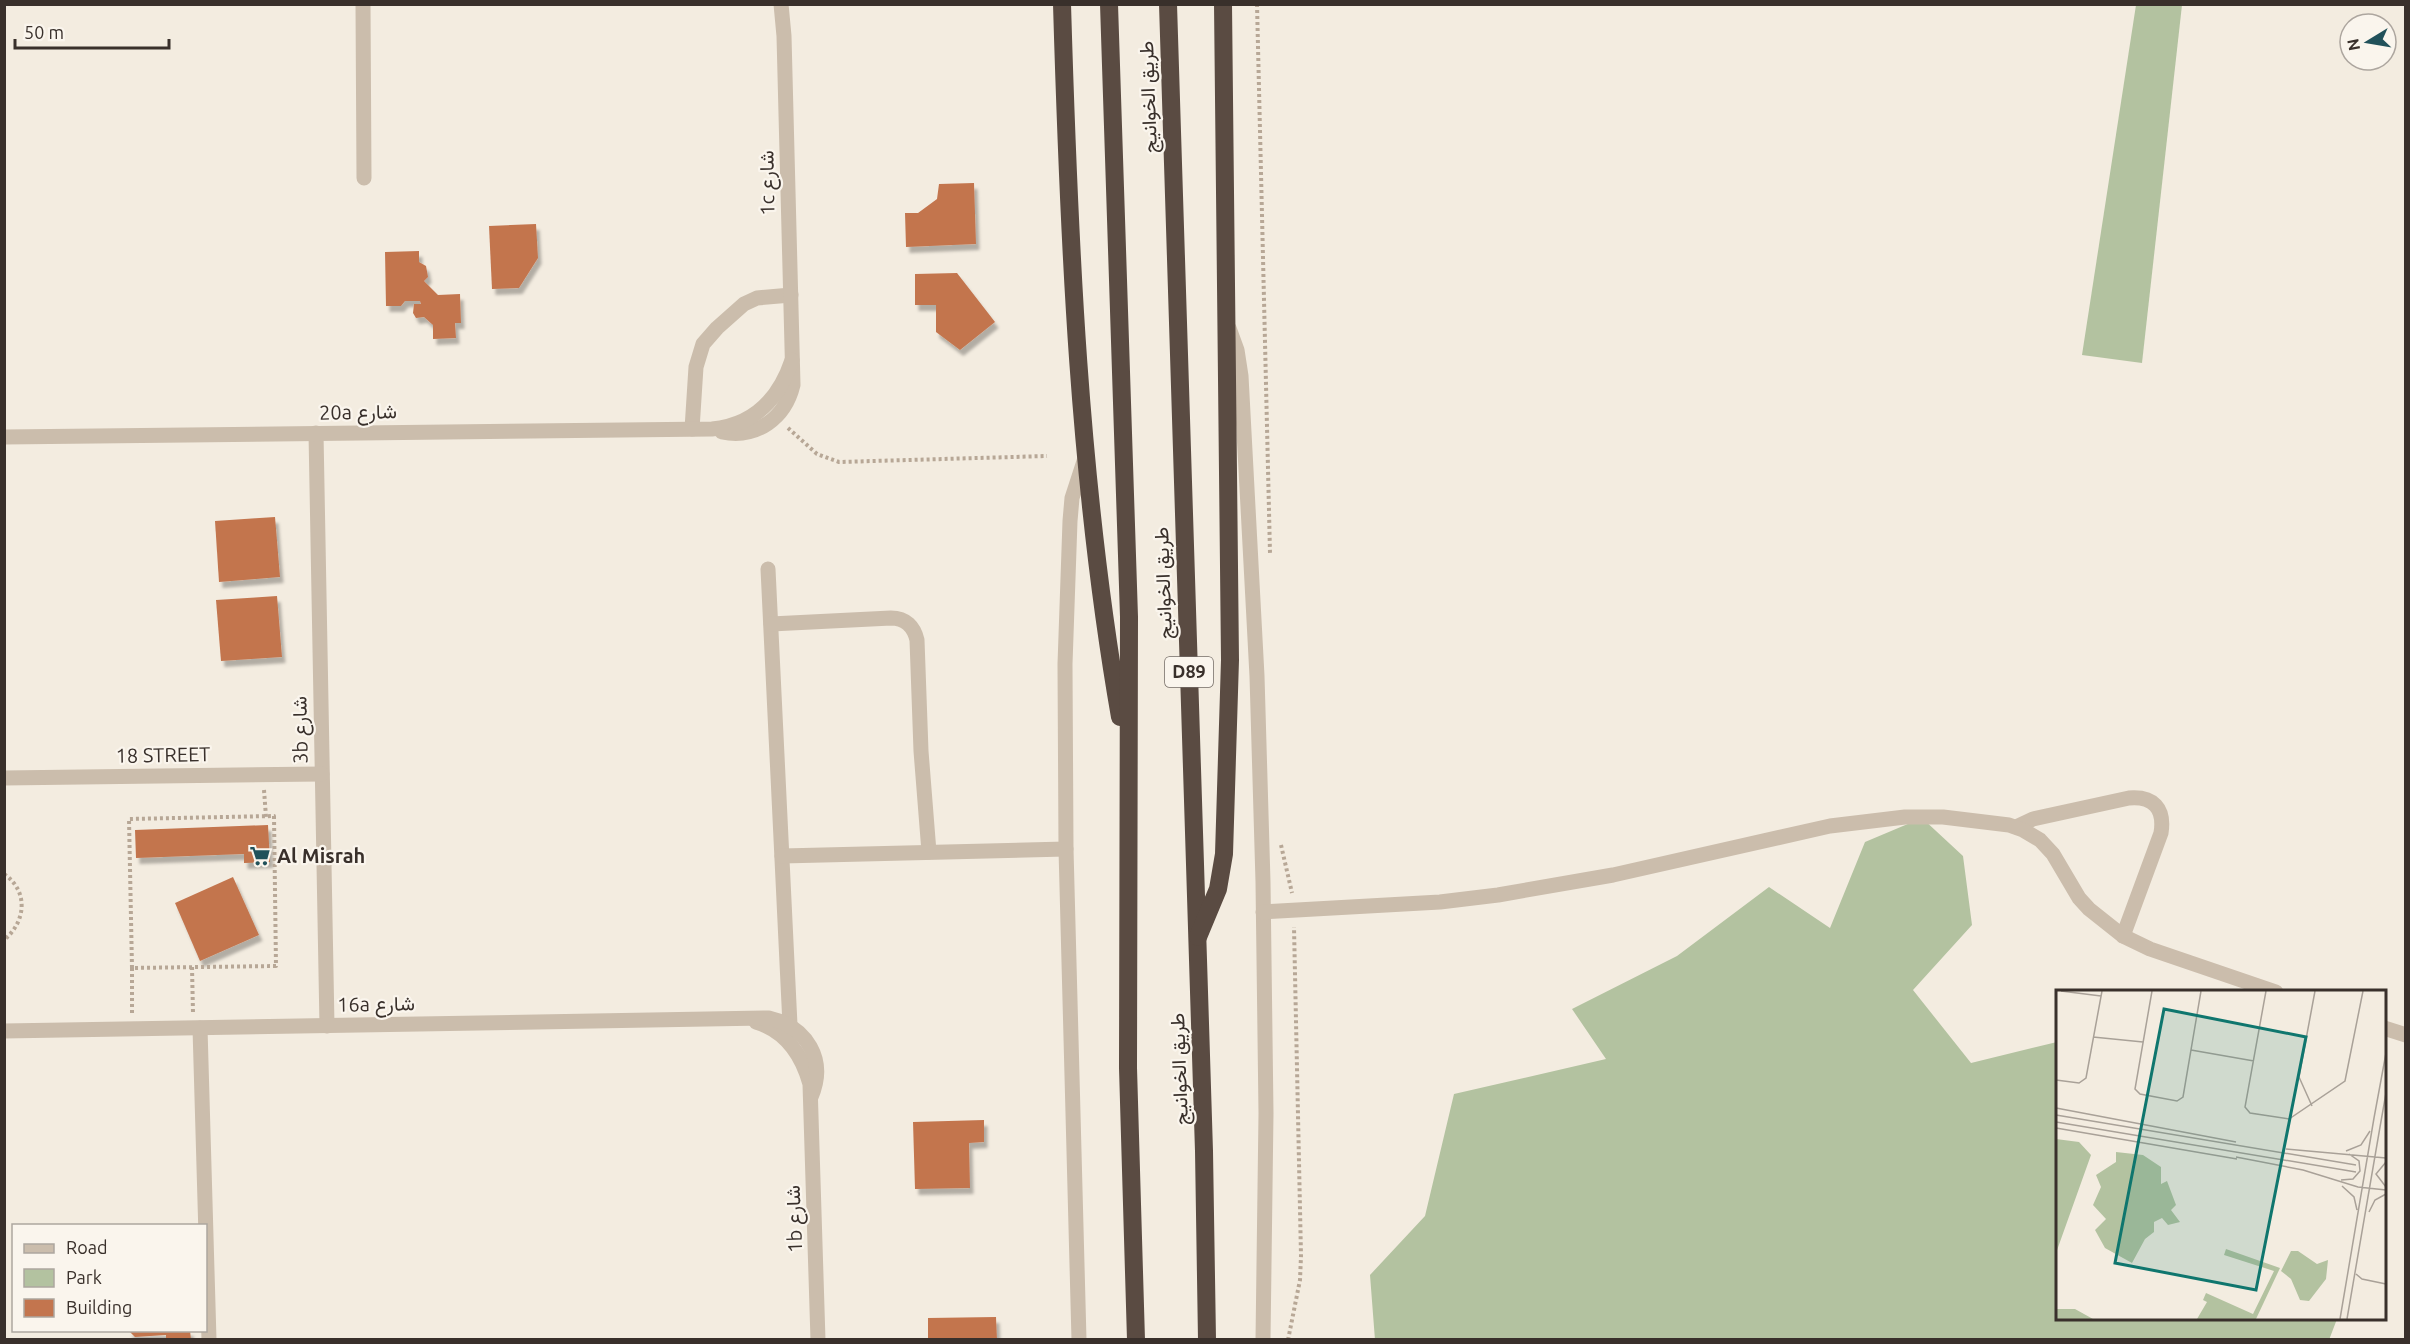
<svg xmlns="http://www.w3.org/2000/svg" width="2410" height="1344" viewBox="0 0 2410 1344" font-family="Ubuntu,Vazirmatn,sans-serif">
<defs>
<filter id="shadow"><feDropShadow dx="3.5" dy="6" stdDeviation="1.5" flood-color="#0004"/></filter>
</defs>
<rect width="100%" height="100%" fill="#f3ece0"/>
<g fill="#b3c2a0">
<polygon points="2136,5 2182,5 2142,363 2082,355"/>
<polygon points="1922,818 1963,856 1972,925 1913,990 1971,1063 2057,1042 2058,1318 2337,1319 2329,1340 1375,1340 1370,1275 1425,1216 1454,1094 1606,1059 1572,1009 1677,956 1769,887 1830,928 1865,842"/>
</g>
<g fill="#c3754e" filter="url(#shadow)">
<polygon points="974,183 976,244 906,247 905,213 918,213 937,199 939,184"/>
<polygon points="536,224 538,258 519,288 492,289 489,226"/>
<polygon points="419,251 419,262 426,266 428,277 424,281 438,295 460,294 461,323 455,323 456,338 433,339 433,325 424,317 416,318 413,313 414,304 421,304 420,301 405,301 401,306 386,306 385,252"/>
<polygon points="957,273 995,322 960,350 936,332 936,305 915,305 915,274"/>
<polygon points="275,517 280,577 219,582 215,521"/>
<polygon points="277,596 282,657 221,661 216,600"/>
<polygon points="268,825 270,862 244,863 244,854 136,858 135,830"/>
<polygon points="233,877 259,935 200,961 175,903"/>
<polygon points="984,1120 984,1142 969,1143 970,1188 915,1189 913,1122"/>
<polygon points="996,1317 997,1340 928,1340 928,1318"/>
<polygon points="128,1330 190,1330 191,1340 166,1340 166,1335 135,1337"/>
</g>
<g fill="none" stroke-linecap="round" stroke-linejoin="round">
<g stroke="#b7a796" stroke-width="4" stroke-dasharray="3 3" stroke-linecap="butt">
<polyline points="1257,4 1270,553"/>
<polyline points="788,428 817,454 839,462 1047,456"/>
<polyline points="264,790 266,817"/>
<polygon points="274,816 276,966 132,968 129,819"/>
<polyline points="1281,845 1292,893"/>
<path d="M4,874C29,891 26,922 4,940"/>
<polyline points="192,967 193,1013"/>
<polyline points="132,968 132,1014"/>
<polyline points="1288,1340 1300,1280 1301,1256 1294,927"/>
</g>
<g stroke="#cbbdac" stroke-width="15">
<polyline points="363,4 364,178"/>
<polyline points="1229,328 1237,350 1241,376 1257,676 1263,882 1266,1113 1263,1340"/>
<polyline points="692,429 696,367 703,344 717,328 744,304 757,298 791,295"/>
<path d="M722,432C757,439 785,418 793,385L784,36L781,4"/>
<polyline points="316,433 327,1026"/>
<path d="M4,437L712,429C754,425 779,399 792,360"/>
<polyline points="768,569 790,1025"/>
<path d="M771,624L891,618C906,618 914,627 917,640L921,751L929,852"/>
<polyline points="4,778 322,774"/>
<path d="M2016,827L2033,819L2129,798C2153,796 2165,808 2161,833L2123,936"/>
<polyline points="782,856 1066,849"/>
<polyline points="1263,912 1440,902 1498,895 1613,875 1830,826 1905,817 1943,817 2009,825 2023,830 2040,840 2053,854 2079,898 2089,909 2123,936 2150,949 2276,992"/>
<path d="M756,1022C786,1031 802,1055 810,1084L818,1340"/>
<polyline points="200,1028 209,1340"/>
<polyline points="2384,1028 2406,1035"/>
<path d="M4,1031L769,1018C807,1027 827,1060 811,1097"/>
<polyline points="1079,1340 1066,849 1065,664 1070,521 1072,498 1086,455"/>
</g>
<g stroke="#5a4b42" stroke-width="18">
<path d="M1062,4C1069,242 1079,482 1120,717"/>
<polyline points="1109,4 1129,617 1128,1068 1136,1340"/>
<polyline points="1168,4 1204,1151 1207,1340"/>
<polyline points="1198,937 1218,889 1224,854 1230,660 1223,4"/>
</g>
</g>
<defs>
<g id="supermarket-bare" transform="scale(1.62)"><path d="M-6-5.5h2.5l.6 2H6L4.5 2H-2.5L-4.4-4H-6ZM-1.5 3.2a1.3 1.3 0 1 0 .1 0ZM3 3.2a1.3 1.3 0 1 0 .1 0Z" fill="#21515a" stroke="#faf5ed" stroke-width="2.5" paint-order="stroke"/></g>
</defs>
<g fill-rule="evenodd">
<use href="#supermarket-bare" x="260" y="856"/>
</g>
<g text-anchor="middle" stroke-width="4.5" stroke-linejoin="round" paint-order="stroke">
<rect fill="#faf5ed" stroke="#736b65" stroke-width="1.5" x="1165" y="657" width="48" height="30" rx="4.5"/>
<g font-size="18" font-weight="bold" fill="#39302b">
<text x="1189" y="678">D89</text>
</g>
<g font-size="20" fill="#39302b" stroke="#faf5ed">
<text transform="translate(1148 97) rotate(-92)" y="7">طريق الخوانيج</text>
<text transform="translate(767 183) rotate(-91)" y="7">1c شارع</text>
<text transform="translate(358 412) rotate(-1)" y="7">20a شارع</text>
<text transform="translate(1163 583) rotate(-92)" y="7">طريق الخوانيج</text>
<text transform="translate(300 730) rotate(-91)" y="7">3b شارع</text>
<text transform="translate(163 755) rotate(-1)" y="7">18 STREET</text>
<text transform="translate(376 1004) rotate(-1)" y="7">16a شارع</text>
<text transform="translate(1179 1069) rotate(-92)" y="7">طريق الخوانيج</text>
<text transform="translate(794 1219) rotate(-92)" y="7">1b شارع</text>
</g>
<g font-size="20" font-weight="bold" fill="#39302b" stroke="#faf5ed" text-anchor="start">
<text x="277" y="863">Al Misrah</text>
</g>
</g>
<g transform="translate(2056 990)">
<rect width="330" height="330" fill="#f3ece0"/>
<path d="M0,149L23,152L35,165L0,263ZM60,162L87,165L105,177V194L111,191L120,215L115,220L124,232L112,235L106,228L98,232V242L89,249L76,273L49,258L39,240L50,229L37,215L45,197L40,185L60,172ZM170,259L224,278L200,329H141L151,312L147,310L150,303L197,324L218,281L168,265ZM235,261H242L261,274L272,270L270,289L253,311L244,310L235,289L225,281ZM0,319H19L37,329H0Z" fill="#b3c2a0"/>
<path fill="none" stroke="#a9a198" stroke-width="1.5" d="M5,1L45,6M96,1L79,99L84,104L121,111L127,107L145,1M210,1L189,117L194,123L233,129L289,91L307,1M37,47L87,52M135,60L198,71M0,90L23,93L30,88L46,1M256,116L243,87L259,1M0,118L180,152M0,125L300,175M318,128L330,63M0,132L300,182M324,137L330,103M0,138L181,169M230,159L330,168M290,161L305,155L314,141M180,167L247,180L302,197L330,200M330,172L320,184L330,197M285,190L297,189L304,181L303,171L293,164M286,196L298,207L301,220M313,222L319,210L330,204M300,284L306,289L330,294M284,329L318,128M291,329L324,137"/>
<path fill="#0f766e" fill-opacity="0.15" stroke="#0f766e" stroke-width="3" d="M108,19L250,47L200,300L59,273Z"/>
<rect width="330" height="330" fill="none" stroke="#39302b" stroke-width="3"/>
</g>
<rect width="2410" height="1344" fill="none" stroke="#39302b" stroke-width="12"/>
<rect x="12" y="1224" width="195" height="108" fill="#faf5ed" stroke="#ada69f" stroke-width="1.5"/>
<rect x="24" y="1244" width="30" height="9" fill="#cbbdac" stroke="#ada69f" stroke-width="1.5"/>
<text x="66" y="1254" font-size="18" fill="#39302b">Road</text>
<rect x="24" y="1269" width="30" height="18" fill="#b3c2a0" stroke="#ada69f" stroke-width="1.5"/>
<text x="66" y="1284" font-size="18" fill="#39302b">Park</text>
<rect x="24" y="1299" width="30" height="18" fill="#c3754e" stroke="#ada69f" stroke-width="1.5"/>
<text x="66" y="1314" font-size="18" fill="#39302b">Building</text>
<g transform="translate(2368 42) rotate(259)"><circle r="28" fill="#faf5ed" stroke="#ada69f" stroke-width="1.5"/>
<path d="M0-4.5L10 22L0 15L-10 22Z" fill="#21515a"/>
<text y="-9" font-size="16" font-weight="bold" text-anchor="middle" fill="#39302b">N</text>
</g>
<path d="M15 39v9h154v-9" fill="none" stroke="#39302b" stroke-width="3"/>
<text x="24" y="39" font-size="18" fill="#39302b" stroke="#faf5ed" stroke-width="4.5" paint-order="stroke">50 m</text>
</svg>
